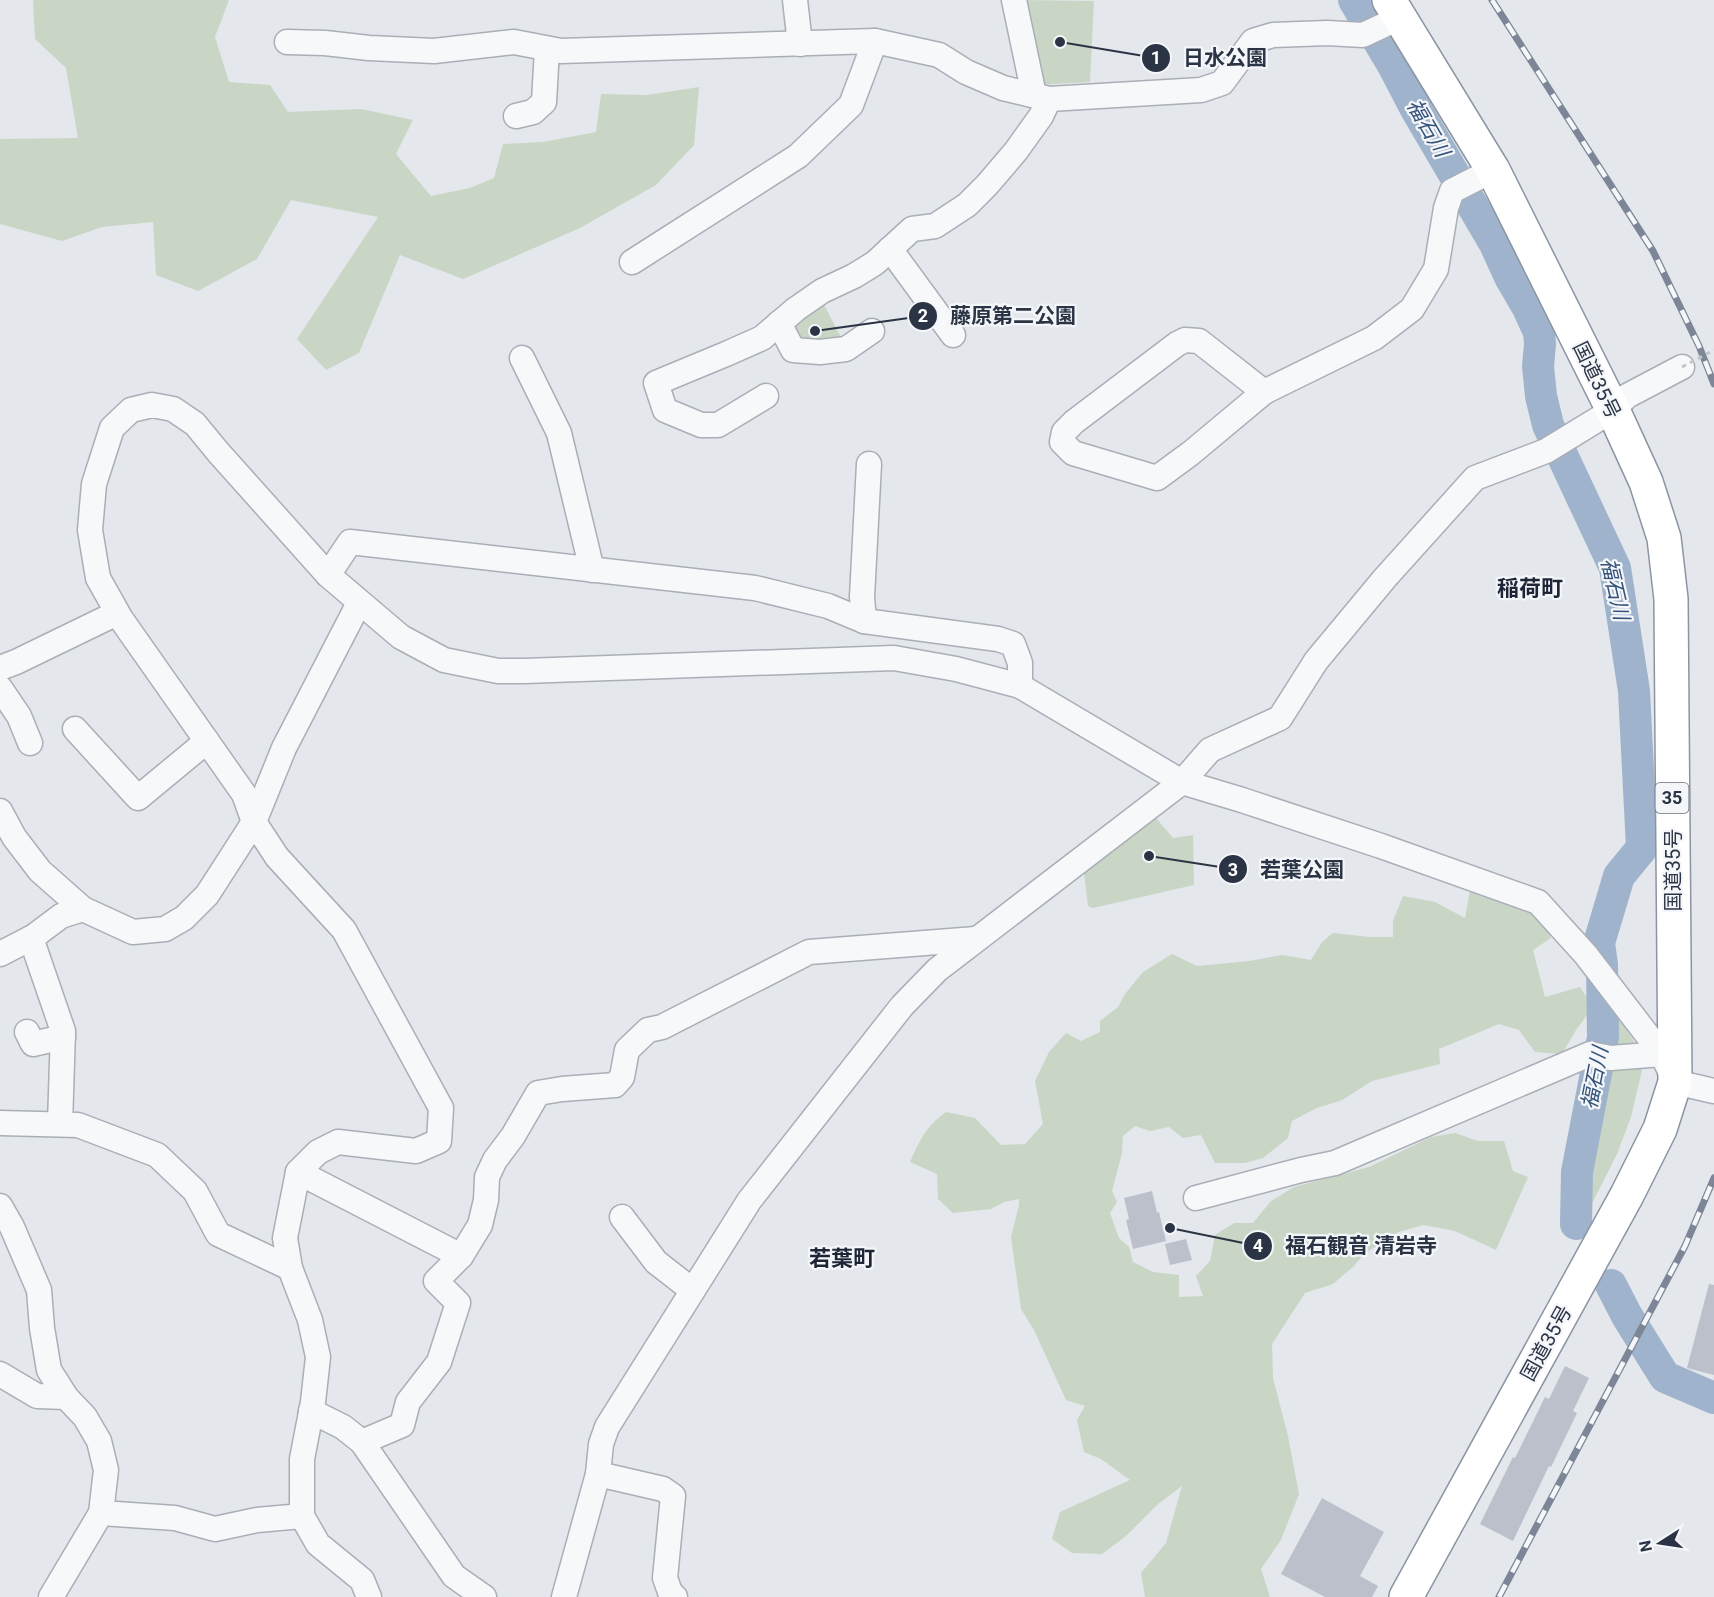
<svg xmlns="http://www.w3.org/2000/svg" width="1714" height="1597" viewBox="0 0 1714 1597" font-family="Roboto,'Noto Sans JP',sans-serif">
<rect width="100%" height="100%" fill="#e4e7ec"/>
<g fill="#c9d6c5">
<polygon points="33,0 229,0 215,37 229,82 270,85 288,112 361,109 413,120 396,154 431,196 470,188 494,178 503,144 543,142 596,132 601,94 647,95 699,87 694,145 656,185 580,228 463,279 400,255 359,353 326,370 297,339 378,217 291,200 257,259 198,291 156,275 153,222 102,227 62,241 0,224 0,139 78,138 66,68 35,39"/>
<polygon points="1021,0 1094,1 1090,82 1035,85"/>
<polygon points="822,301 843,341 798,344 788,321"/>
<polygon points="1151,812 1173,838 1193,835 1194,885 1093,908 1088,906 1084,873"/>
<path d="M1470,890L1534,908L1551,938L1533,950L1545,997L1580,987L1593,1007L1576,1030L1562,1054L1535,1052L1519,1030L1499,1024L1439,1049L1440,1064L1372,1081L1342,1100L1317,1108L1292,1121L1288,1138L1263,1158L1245,1163H1215L1201,1135L1183,1138L1169,1127L1150,1131L1135,1126L1123,1136L1122,1153L1112,1191L1117,1202L1110,1213L1119,1238L1129,1247L1133,1262L1153,1272L1179,1275V1297L1203,1296L1196,1276L1210,1261L1215,1235L1234,1223H1253L1271,1201L1294,1187L1369,1167L1431,1137L1455,1133L1478,1141H1504L1513,1171L1528,1177L1496,1250L1455,1231L1424,1225L1398,1232L1364,1254L1354,1266L1333,1284L1305,1293L1272,1344L1273,1378L1288,1436L1299,1494L1281,1540L1261,1569L1270,1597H1145L1141,1573L1166,1543L1182,1486L1158,1504L1126,1536L1102,1554L1072,1553L1052,1539L1060,1512L1130,1480L1101,1459L1084,1452L1077,1420L1085,1406L1066,1400L1034,1330L1021,1309L1011,1237L1019,1205V1199L1004,1202L991,1209L953,1213L938,1199L937,1174L910,1162C920,1140 926,1126 946,1112L975,1118L1001,1145L1025,1144L1043,1124L1035,1081L1049,1052L1066,1033L1081,1041L1100,1032V1021L1118,1007L1125,994L1143,972L1172,954L1197,966L1249,961L1282,955L1311,960L1322,942L1333,933L1369,937H1393V921L1403,896L1435,902L1465,918Z"/>
<polygon points="1612,1014 1618,1016 1638,1048 1642,1070 1631,1117 1617,1154 1582,1223 1576,1217"/>
</g>
<g fill="none" stroke-linecap="round" stroke-linejoin="round">
<g stroke="#9fb4cc" stroke-width="32">
<polyline points="1354,0 1393,65 1417,111 1495,244 1510,277 1528,308 1539,332 1540,344 1538,366 1541,396 1548,425 1615,568 1634,691 1642,848 1619,876 1599,943 1602,965 1603,1037 1577,1172 1576,1224"/>
<polyline points="1611,1285 1627,1316 1665,1377 1714,1398"/>
</g>
</g>
<g fill="#bbc0ca">
<polygon points="1152,1191 1157,1213 1159,1212 1166,1241 1133,1249 1126,1220 1129,1219 1124,1198"/>
<polygon points="1186,1239 1192,1260 1170,1265 1165,1244"/>
<polygon points="1709,1284 1714,1285 1714,1375 1687,1368"/>
<polygon points="1565,1366 1589,1378 1573,1411 1577,1413 1551,1467 1549,1466 1513,1541 1480,1524 1513,1457 1515,1458 1545,1397 1549,1399"/>
<polygon points="1322,1498 1384,1532 1360,1576 1378,1586 1372,1597 1325,1597 1281,1574"/>
</g>
<g fill="none" stroke-linecap="round" stroke-linejoin="round">
<g stroke="#a9aeb7" stroke-width="27">
<g id="minor">
<polyline points="795,0 800,44"/>
<polyline points="1014,0 1034,95"/>
<polyline points="287,42 325,43 369,48 434,51 514,42 561,51 875,41 939,55 966,72 1003,88 1049,99 1201,90 1222,83 1253,41 1273,35 1327,33 1363,35 1399,18"/>
<polyline points="516,116 533,112 544,102 547,49"/>
<polyline points="890,249 953,335"/>
<polyline points="632,262 798,156 851,105 875,41"/>
<polyline points="779,323 793,350 820,352 846,349 872,331"/>
<polygon points="1185,340 1199,341 1264,392 1191,453 1157,478 1073,453 1062,442 1064,432 1074,422 1177,344"/>
<polyline points="522,358 559,433 592,570"/>
<polyline points="1264,392 1374,338 1412,309 1436,269 1446,208 1452,191 1493,170"/>
<polyline points="766,396 718,425 701,425 665,410 656,383 726,354 762,338 796,309 822,291 854,276 875,263 912,229 935,226 967,205 987,185 1016,151 1041,116 1049,99"/>
<polyline points="328,575 350,542 755,588 828,606 864,621 998,639 1013,644 1020,663 1020,686"/>
<polyline points="864,621 862,597 869,464"/>
<polyline points="0,668 16,662 117,613"/>
<polyline points="0,688 19,716 30,743"/>
<polyline points="75,729 138,798 207,741"/>
<polyline points="0,811 14,837 40,871 83,909 133,932 165,929 184,918 207,895 254,822 284,748 359,603"/>
<polyline points="31,938 63,1031 60,1124"/>
<polyline points="0,954 33,937 61,916 83,909"/>
<polyline points="27,1032 33,1044 63,1037"/>
<polyline points="0,1123 78,1125 157,1155 195,1191 218,1234 290,1268"/>
<polyline points="298,1172 461,1256"/>
<polyline points="1196,1198 1301,1170 1335,1163 1590,1054 1611,1058 1662,1054"/>
<polyline points="0,1206 12,1227 39,1290 42,1328 49,1370 66,1397 85,1417 99,1441 106,1470 101,1513 51,1597"/>
<polyline points="622,1217 656,1262 692,1290"/>
<polyline points="0,1374 37,1396 66,1397"/>
<polyline points="311,1411 343,1427 362,1442 454,1576 484,1597"/>
<polyline points="362,1442 402,1425 408,1402 439,1362 458,1303 436,1281 461,1256 480,1225 486,1200 487,1177 495,1160 513,1136 538,1093 562,1089 615,1085 622,1077 627,1050 648,1030 662,1027 809,952 976,939"/>
<polyline points="598,1474 663,1489 673,1496 665,1578 670,1592 675,1597"/>
<polyline points="101,1513 175,1518 215,1529 257,1520 302,1516"/>
<polyline points="369,1597 362,1580 318,1544 302,1516 302,1459 313,1402 318,1357 310,1320 290,1268 285,1238 298,1172 318,1152 338,1142 416,1151 439,1141 441,1108 344,930 277,857 254,822 244,794 121,619 98,578 90,530 94,484 112,428 131,410 152,405 173,409 195,424 218,452 328,575 401,637 444,660 498,671 524,671 894,658 956,669 1020,686 1182,782 1242,800 1381,846 1538,902 1586,955 1662,1054 1675,1082 1714,1091"/>
<polyline points="564,1597 598,1474 601,1444 607,1427 749,1201 902,1006 937,970 1182,782 1210,750 1280,718 1316,661 1385,578 1475,478 1546,451 1613,410 1627,396 1682,367"/>
</g>
</g>
<g stroke="#8b94a3" stroke-width="36">
<polyline id="highway" points="1389,0 1493,170 1613,410 1646,482 1664,538 1671,599 1675,1082 1660,1129 1627,1195 1406,1597"/>
</g>
<use href="#minor" stroke="#f7f8fa" stroke-width="24"/>
<use href="#highway" stroke="#fff" stroke-width="33"/>
<g stroke="#7d8696" stroke-width="7">
<g id="rail">
<polyline points="1492,0 1653,251 1699,346 1714,384"/>
<polyline points="1499,1597 1685,1246 1714,1178"/>
</g>
</g>
<use href="#rail" stroke="#f4f6f9" stroke-width="4.5" stroke-dasharray="14" stroke-linecap="butt"/>
<polyline stroke="#c2c5cb" stroke-width="3" stroke-dasharray="4.5 4.5" stroke-linecap="butt" points="1682,367 1714,350"/>
</g>
<g text-anchor="middle" stroke-width="4.5" stroke-linejoin="round" paint-order="stroke">
<rect fill="#f4f6f9" stroke="#676e7b" stroke-width="1.5" x="1655.5" y="783" width="33" height="30" rx="4.5"/>
<g font-size="18" font-weight="bold" fill="#2b3445">
<text x="1672" y="804">35</text>
</g>
<g font-size="20" fill="#2b3445" stroke="#f4f6f9">
<text transform="translate(1597 380) rotate(64)" y="7">国道35号</text>
<text transform="translate(1673 870) rotate(-90)" y="7">国道35号</text>
<text transform="translate(1546 1343) rotate(-61)" y="7">国道35号</text>
</g>
<g font-size="21" font-style="italic" fill="#34527a" stroke="#f4f6f9">
<text transform="translate(1428 128) rotate(60)" y="7">福石川</text>
<text transform="translate(1615 589) rotate(77)" y="7">福石川</text>
<text transform="translate(1595 1078) rotate(-79)" y="7">福石川</text>
</g>
<g font-size="22" font-weight="bold" fill="#1d2536" stroke="#f4f6f9">
<text x="1530" y="596">稲荷町</text>
<text x="842" y="1266">若葉町</text>
</g>
</g>
<path fill="none" stroke="#2b3445" stroke-width="2" d="M1060 42L1156 58M815 331L923 316M1149 856L1233 869M1170 1228L1258 1246"/>
<g fill="#2b3445" stroke="#f4f6f9" stroke-width="2">
<circle cx="1060" cy="42" r="6"/>
<circle cx="815" cy="331" r="6"/>
<circle cx="1149" cy="856" r="6"/>
<circle cx="1170" cy="1228" r="6"/>
<circle cx="1156" cy="58" r="15"/>
<circle cx="923" cy="316" r="15"/>
<circle cx="1233" cy="869" r="15"/>
<circle cx="1258" cy="1246" r="15"/>
</g>
<g font-size="18" text-anchor="middle" font-weight="bold" fill="#fff">
<text x="1156" y="64">1</text>
<text x="923" y="322">2</text>
<text x="1233" y="876">3</text>
<text x="1258" y="1252">4</text>
</g>
<g font-size="21" text-anchor="middle" font-weight="bold" fill="#2b3445" stroke="#f4f6f9" stroke-width="4.5" stroke-linejoin="round" paint-order="stroke">
<text x="1225" y="65">日水公園</text>
<text x="1013" y="323">藤原第二公園</text>
<text x="1302" y="877">若葉公園</text>
<text x="1361" y="1253">福石観音 清岩寺</text>
</g>
<g transform="translate(1660 1543) rotate(258)" stroke="#f4f6f9" stroke-width="4.5" paint-order="stroke">
<path d="M0-4.5L10 22L0 15L-10 22Z" fill="#2b3445"/>
<text y="-9" font-size="16" font-weight="bold" text-anchor="middle" fill="#2b3445">N</text>
</g>
</svg>
